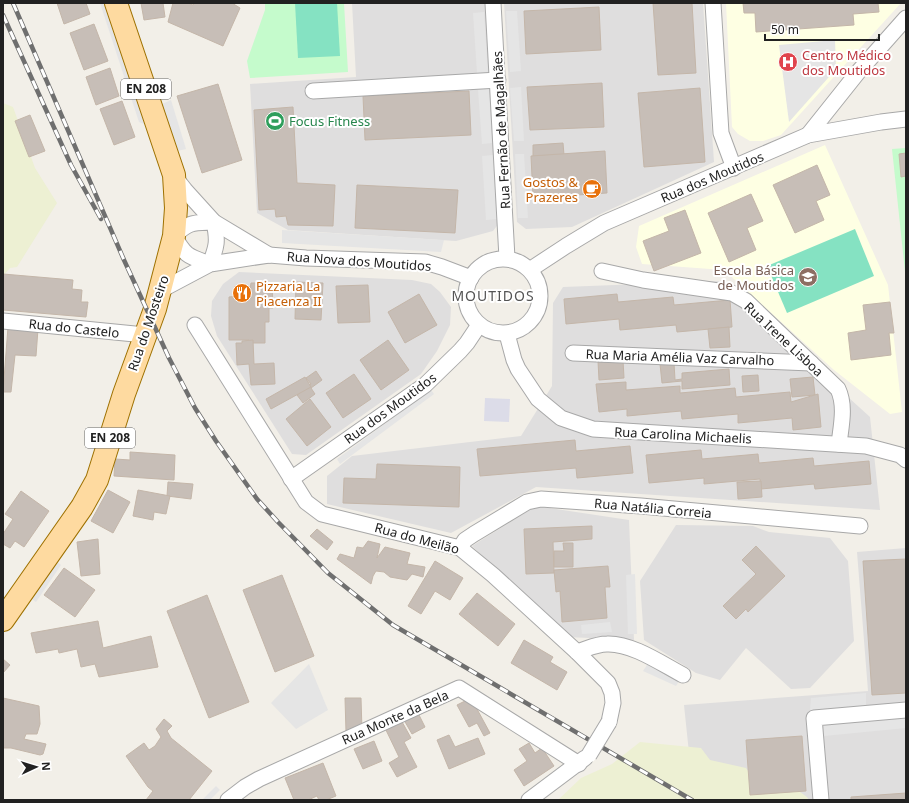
<svg xmlns="http://www.w3.org/2000/svg" width="909" height="803" viewBox="0 0 909 803" font-family="'Noto Sans',sans-serif">
<rect width="100%" height="100%" fill="#f2efe8"/>
<g fill="#dfdede">
<polygon points="352,3 487,3 500,222 493,231 456,241 288,230 257,213 250,84 356,77"/>
<polygon points="504,3 703,3 714,162 572,227 526,229 517,222"/>
<polygon points="239,272 412,280 431,284 440,292 451,307 450,325 437,351 421,374 306,455 292,454 217,336 211,316 212,301 223,284"/>
<polygon points="720,281 870,417 880,510 536,487 451,533 327,504 327,476 352,456 521,436 552,386 553,303 563,287"/>
<polygon points="536,506 629,520 634,640 567,637 472,546"/>
<polygon points="676,525 753,526 769,532 830,538 848,561 854,641 810,688 791,689 746,648 720,680 696,673 644,640 640,581"/>
<polygon points="906,548 906,800 738,800 691,772 684,705 868,691 857,552"/>
</g>
<g fill="#feffe3">
<polygon points="726,3 901,3 781,135 763,141 750,141 738,134 732,127"/>
<polygon points="825,145 888,285 902,412 890,414 834,370 724,270 642,264 636,247 639,226"/>
</g>
<g fill="#edf0d3">
<polygon points="3,103 13,107 35,168 57,203 17,267 10,268 3,276"/>
<polygon points="640,742 701,748 710,760 746,768 757,784 786,782 807,797 809,800 558,800 581,778 612,764"/>
</g>
<g fill="#c5fbcc">
<polygon points="265,3 344,3 348,72 250,78 247,61 265,10"/>
<polygon points="906,148 906,281 892,149"/>
</g>
<g fill="#85e2c2">
<polygon points="295,3 337,3 340,56 298,58"/>
<polygon points="855,229 874,276 787,313 767,266"/>
</g>
<g fill="#e5e5e5">
<polygon points="100,3 110,3 153,128 139,122"/>
<polygon points="506,11 517,11 521,71 510,72"/>
<polygon points="484,12 488,73 477,73 473,13"/>
<polygon points="835,40 836,69 789,122 779,45"/>
<polygon points="521,87 524,141 514,141 510,88"/>
<polygon points="489,89 492,143 482,144 478,90"/>
<polygon points="171,100 186,149 177,151 160,105"/>
<polygon points="515,154 524,154 528,218 518,218"/>
<polygon points="493,155 497,219 486,220 482,156"/>
<polygon points="282,230 444,240 441,252 282,243"/>
<polygon points="431,390 434,394 340,464 337,459"/>
<polygon points="55,560 61,565 36,602 28,596"/>
<polygon points="635,574 637,634 628,634 626,575"/>
<polygon points="610,622 612,632 582,634 581,625"/>
<polygon points="651,659 683,675 676,686 643,671"/>
<polygon points="309,664 328,710 296,729 271,703"/>
<polygon points="866,693 866,706 810,710 811,698"/>
<polygon points="906,716 906,728 824,736 824,722"/>
<polygon points="216,786 220,790 210,800 202,800"/>
</g>
<polygon fill="#dcdce8" points="485,398 510,399 509,422 484,421"/>
<g fill="#c7beb7" stroke="#c4b6a9">
<polygon points="57,3 86,3 90,14 64,24"/>
<polygon points="141,3 163,3 165,17 144,20"/>
<polygon points="173,3 188,3 193,5 195,3 232,3 240,8 223,46 168,22"/>
<polygon points="653,3 692,3 696,73 658,75"/>
<polygon points="743,3 878,3 879,12 853,14 854,25 756,32 755,13 744,13"/>
<polygon points="599,7 601,50 526,54 524,11"/>
<polygon points="94,24 108,61 84,70 70,33"/>
<polygon points="110,68 119,96 96,105 86,77"/>
<polygon points="602,83 604,127 530,130 527,87"/>
<polygon points="218,84 242,160 202,173 177,96"/>
<polygon points="700,88 705,162 644,167 638,93"/>
<polygon points="469,91 471,135 365,140 363,96"/>
<polygon points="122,101 135,137 114,145 100,109"/>
<polygon points="293,107 297,183 335,185 333,226 288,225 286,216 276,217 275,209 259,210 254,110"/>
<polygon points="30,115 45,151 29,157 15,121"/>
<polygon points="563,143 564,155 533,157 533,145"/>
<polygon points="605,151 607,193 533,198 531,156"/>
<polygon points="906,153 906,176 901,177 899,154"/>
<polygon points="817,165 830,195 816,201 824,220 795,233 773,185"/>
<polygon points="357,185 458,190 455,233 355,228"/>
<polygon points="751,194 763,221 747,228 756,250 729,262 708,213"/>
<polygon points="685,210 701,253 654,271 643,241 669,231 664,218"/>
<polygon points="3,274 73,280 72,289 82,290 81,302 88,302 86,317 3,310"/>
<polygon points="296,282 323,283 321,320 295,319"/>
<polygon points="251,283 272,283 273,308 269,308 269,322 265,322 265,343 249,343 249,340 229,340 229,297 239,296 239,289 250,289"/>
<polygon points="368,285 370,322 338,323 336,286"/>
<polygon points="419,294 437,325 405,343 388,312"/>
<polygon points="617,294 618,302 673,297 674,305 730,300 732,327 677,332 676,325 620,330 619,319 566,324 564,299"/>
<polygon points="890,302 894,333 889,333 891,355 851,360 848,333 866,330 863,305"/>
<polygon points="8,327 38,329 36,356 15,355 11,392 3,392"/>
<polygon points="729,327 730,347 710,348 708,329"/>
<polygon points="253,340 254,364 274,363 275,384 251,385 249,364 237,365 236,343 242,343 242,341"/>
<polygon points="388,340 409,370 381,390 360,360"/>
<polygon points="623,360 624,378 599,380 598,361"/>
<polygon points="674,363 675,380 682,379 682,373 729,369 730,385 682,389 682,381 662,383 660,364"/>
<polygon points="316,371 322,380 311,388 315,394 303,403 297,395 311,384 306,378"/>
<polygon points="354,374 371,399 343,418 326,393"/>
<polygon points="758,375 759,391 743,392 742,376"/>
<polygon points="305,377 311,387 271,409 266,399"/>
<polygon points="813,377 815,395 792,397 790,379"/>
<polygon points="626,382 626,390 680,386 680,393 735,388 736,397 790,392 791,402 818,394 821,427 793,430 792,418 738,423 738,414 682,419 681,411 627,416 627,409 599,412 596,384"/>
<polygon points="310,399 331,427 307,446 286,419"/>
<polygon points="575,440 576,451 630,446 633,473 577,478 576,468 480,476 477,449"/>
<polygon points="701,450 702,459 758,454 759,463 813,458 814,466 869,461 871,484 815,489 814,484 761,489 760,479 704,484 704,478 649,483 646,455"/>
<polygon points="130,452 175,455 174,480 114,476 115,459 130,460"/>
<polygon points="377,464 460,467 459,507 343,503 344,478 376,479"/>
<polygon points="761,481 762,497 738,499 737,482"/>
<polygon points="168,482 193,484 191,499 167,496"/>
<polygon points="108,490 130,502 113,533 91,521"/>
<polygon points="138,490 170,496 166,514 154,512 153,520 133,516"/>
<polygon points="21,491 49,511 24,547 15,541 10,548 3,544 3,534 13,519 5,514"/>
<polygon points="592,526 592,539 553,542 554,573 526,574 524,529"/>
<polygon points="317,529 333,542 327,550 310,536"/>
<polygon points="98,539 100,574 81,576 77,542"/>
<polygon points="368,541 380,544 377,558 385,547 410,553 407,564 425,567 423,577 412,574 407,580 390,577 384,572 376,571 373,576 371,584 337,559 340,554 354,558 357,547 363,548"/>
<polygon points="563,543 573,543 573,567 554,567 554,551 564,551"/>
<polygon points="756,546 785,576 748,612 746,609 736,619 723,606 756,574 742,560"/>
<polygon points="906,559 906,693 872,695 863,561"/>
<polygon points="435,561 463,578 450,600 435,591 421,614 408,606"/>
<polygon points="608,566 610,587 605,587 607,618 562,622 560,591 556,592 554,570"/>
<polygon points="64,568 95,590 75,617 44,595"/>
<polygon points="282,575 314,656 275,672 243,590"/>
<polygon points="477,593 515,624 498,646 459,614"/>
<polygon points="207,595 249,702 209,718 167,611"/>
<polygon points="98,621 103,648 151,636 158,667 99,677 95,664 81,667 77,649 59,653 58,649 36,653 31,633"/>
<polygon points="524,640 553,657 550,662 567,672 557,690 511,663"/>
<polygon points="3,659 10,665 3,673"/>
<polygon points="3,698 39,706 40,724 37,734 26,734 24,739 46,744 43,754 40,755 11,748 3,748"/>
<polygon points="345,698 361,698 362,731 346,732"/>
<polygon points="471,698 490,733 484,736 477,723 469,727 457,705"/>
<polygon points="418,713 425,727 412,734 404,720"/>
<polygon points="164,719 172,726 167,731 171,738 212,771 189,800 146,800 153,791 148,787 126,756 144,743 149,750 155,746 161,737 156,729"/>
<polygon points="401,720 411,738 404,742 417,767 397,777 389,763 399,757 385,728"/>
<polygon points="449,735 455,747 478,738 485,754 449,769 437,740"/>
<polygon points="802,736 806,791 750,795 746,740"/>
<polygon points="374,741 382,761 363,769 354,749"/>
<polygon points="529,743 535,753 542,748 554,766 524,786 514,770 527,761 519,749"/>
<polygon points="323,763 336,796 326,800 319,800 317,796 308,800 294,800 285,778"/>
<polygon points="906,793 906,800 851,800 851,797"/>
</g>
<g fill="none" stroke-linecap="round" stroke-linejoin="round">
<g stroke="#a8a8a8" stroke-width="17">
<g id="minor">
<polyline points="493,3 507,258"/>
<polyline points="713,3 721,133 734,168"/>
<polyline points="313,91 498,80"/>
<polyline points="808,135 859,71 906,18"/>
<polyline points="174,176 185,190 214,222 269,255"/>
<path d="M214,222C218,241 217,246 210,264C188,256 186,257 174,236C190,221 193,223 214,222Z"/>
<circle cx="503" cy="296" r="37"/>
<polyline points="531,269 566,246 604,223 808,135 881,122 906,119"/>
<path d="M602,271L643,280L732,293L746,301L838,389C846,406 841,426 839,444"/>
<polyline points="161,290 210,264 269,255 306,258 425,262 442,267 471,278"/>
<polyline points="3,321 145,335"/>
<polyline points="195,325 306,502 322,514 460,548 493,575 577,652 608,683 612,693 613,703 609,722"/>
<polyline points="507,334 514,360 518,369 538,399 561,418 593,429 866,446 900,455 906,460"/>
<polyline points="573,353 811,363"/>
<polyline points="291,479 425,385 460,351 467,343 479,325"/>
<polyline points="460,548 465,540 474,534 527,502 541,499 641,506 860,526"/>
<path d="M577,652C587,649 596,644 607,644C632,643 662,664 683,675"/>
<polyline points="228,800 245,787 259,779 459,688 579,764"/>
<polyline points="529,800 585,758"/>
<polyline points="821,800 814,718 906,710"/>
</g>
</g>
<g stroke="#9e7100" stroke-width="24">
<polyline id="primary" points="3,620 82,507 97,480 124,394 155,309 174,236 176,208 174,175 116,3"/>
</g>
<use href="#minor" stroke="#fff" stroke-width="15"/>
<use href="#primary" stroke="#fedaa0" stroke-width="22"/>
<g stroke="#6f6f6f" stroke-width="4.5">
<g id="rail">
<polyline points="13,3 124,260 169,358 195,408 216,441 257,499 278,522 328,573 393,625 692,800"/>
<polyline points="3,15 71,165 101,219"/>
</g>
</g>
<use href="#rail" stroke="#fff" stroke-width="3" stroke-dasharray="9" stroke-linecap="butt"/>
<g stroke="#a8a8a8" stroke-width="17" stroke-linecap="butt">
<polyline id="minor-bridge" points="589,755 609,722"/>
</g>
<use href="#minor-bridge" stroke="#fff" stroke-width="15"/>
</g>
<defs>
<g id="hospital-disc" transform="scale(1)"><circle r="9.5" fill="#e0444e" stroke="#fff"/><path d="M-5-5h3v3.5h4V-5h3V5h-3V1.5h-4V5h-3Z" fill="#fff"/></g>
<g id="stadium-disc" transform="scale(1)"><circle r="9.5" fill="#2e9e5b" stroke="#fff"/><path d="M0-5a6.5 5 0 1 0 0 10a6.5 5 0 1 0 0-10ZM-3.5-1.8h7v3.6h-7Z" fill="#fff"/></g>
<g id="cafe-disc" transform="scale(1)"><circle r="9.5" fill="#e8710a" stroke="#fff"/><path d="M-5.5-4.5H6V0H3Q3 3.5 0 3.5H-2.5Q-5.5 3.5-5.5 0ZM3-3.2v2h1.7v-2ZM-6 4.5H4V6H-6Z" fill="#fff"/></g>
<g id="school-disc" transform="scale(1)"><circle r="9.5" fill="#8d6e63" stroke="#fff"/><path d="M0-5L7-2L0 1L-7-2ZM-4 1L0 2.5L4 1V4Q0 6-4 4Z" fill="#fff"/></g>
<g id="restaurant-disc" transform="scale(1)"><circle r="9.5" fill="#e8710a" stroke="#fff"/><path d="M-5-6h1v4h1v-4h1v4h1v-4h1v5L-1.5 .5V6h-2V.5L-5-1ZM5-6V6H3V1.5H1.5Q1.5-4 5-6Z" fill="#fff"/></g>
</defs>
<g fill-rule="evenodd">
<use href="#hospital-disc" x="788" y="62"/>
<use href="#stadium-disc" x="275" y="121"/>
<use href="#cafe-disc" x="592" y="189"/>
<use href="#school-disc" x="808" y="277"/>
<use href="#restaurant-disc" x="242" y="293"/>
</g>
<g text-anchor="middle" stroke-width="4" stroke-linejoin="round" paint-order="stroke">
<g fill="#fff" stroke="#646464" stroke-width="1">
<rect x="121" y="79" width="50" height="20" rx="3"/>
<rect x="85" y="428" width="50" height="20" rx="3"/>
</g>
<g font-size="12" font-weight="bold" fill="#212121">
<text x="146" y="93">EN 208</text>
<text x="110" y="442">EN 208</text>
</g>
<g font-size="13" fill="#be3a42" stroke="#fff" text-anchor="start">
<text x="802" y="60">Centro Médico<tspan x="802" dy="15">dos Moutidos</tspan></text>
</g>
<g font-size="13" fill="#27864d" stroke="#fff" text-anchor="start">
<text x="289" y="126">Focus Fitness</text>
</g>
<g font-size="13" fill="#212121" stroke="#fff">
<text transform="translate(501 130) rotate(-93)" y="5">Rua Fernão de Magalhães</text>
<text transform="translate(712 177) rotate(-23)" y="5">Rua dos Moutidos</text>
<text transform="translate(359 261) rotate(4)" y="5">Rua Nova dos Moutidos</text>
<text transform="translate(148 323) rotate(-71)" y="5">Rua do Mosteiro</text>
<text transform="translate(74 328) rotate(6)" y="5">Rua do Castelo</text>
<text transform="translate(784 339) rotate(43)" y="5">Rua Irene Lisboa</text>
<text transform="translate(680 357) rotate(2)" y="5">Rua Maria Amélia Vaz Carvalho</text>
<text transform="translate(390 408) rotate(-36)" y="5">Rua dos Moutidos</text>
<text transform="translate(683 435) rotate(3)" y="5">Rua Carolina Michaelis</text>
<text transform="translate(653 508) rotate(5)" y="5">Rua Natália Correia</text>
<text transform="translate(417 538) rotate(15)" y="5">Rua do Meilão</text>
<text transform="translate(395 717) rotate(-24)" y="5">Rua Monte da Bela</text>
</g>
<g font-size="13" fill="#c56008" stroke="#fff" text-anchor="end">
<text x="578" y="187">Gostos &amp;<tspan x="578" dy="15">Prazeres</tspan></text>
<text x="256" y="291" text-anchor="start">Pizzaria La<tspan x="256" dy="15">Piacenza II</tspan></text>
</g>
<g font-size="13" fill="#785e54" stroke="#fff" text-anchor="end">
<text x="794" y="275">Escola Básica<tspan x="794" dy="15">de Moutidos</tspan></text>
</g>
<g font-size="14" letter-spacing="1" fill="#545454" stroke="#fff">
<text x="493" y="301">MOUTIDOS</text>
</g>
</g>
<rect width="909" height="803" fill="none" stroke="#212121" stroke-width="8"/>
<g transform="translate(36 767) rotate(86)" stroke="#ffffff" stroke-width="3" paint-order="stroke">
<path d="M0-3L7 15L0 10L-7 15Z" fill="#212121"/>
<text y="-6" font-size="11" font-weight="bold" text-anchor="middle" fill="#212121">N</text>
</g>
<path d="M765 34v6h114v-6" fill="none" stroke="#212121" stroke-width="2"/>
<text x="771" y="34" font-size="12" fill="#212121" stroke="#ffffff" stroke-width="3" paint-order="stroke">50 m</text>
</svg>
